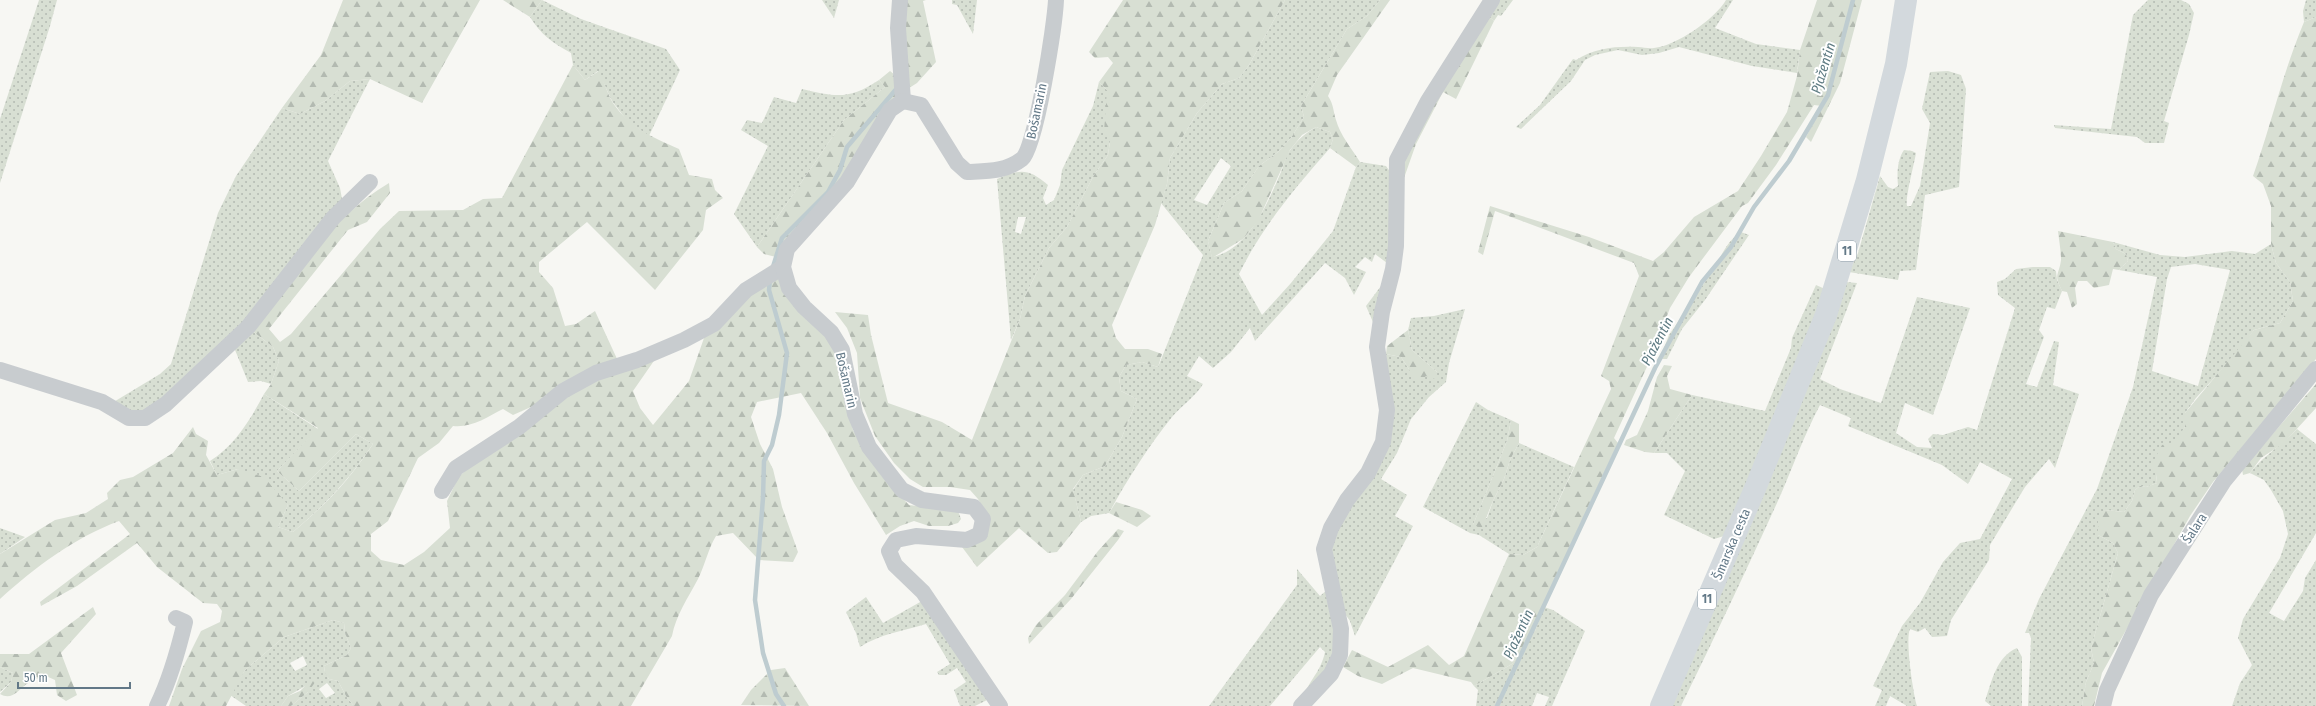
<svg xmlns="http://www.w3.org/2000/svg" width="2316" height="706" viewBox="0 0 2316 706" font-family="'Fira Sans Condensed',sans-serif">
<defs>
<pattern id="grass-dots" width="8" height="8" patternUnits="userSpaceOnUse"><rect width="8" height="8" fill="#d8dfd3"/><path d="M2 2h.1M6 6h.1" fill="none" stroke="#b3bab1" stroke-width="1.8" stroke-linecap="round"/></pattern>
<pattern id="forest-firs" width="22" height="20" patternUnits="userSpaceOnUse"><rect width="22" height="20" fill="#d8dfd3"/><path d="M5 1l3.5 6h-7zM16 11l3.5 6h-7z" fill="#b3bab1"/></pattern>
</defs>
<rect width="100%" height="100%" fill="#f7f7f3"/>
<g fill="url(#grass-dots)" fill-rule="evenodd">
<polygon points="39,0 57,0 50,26 0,183 0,119"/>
<path d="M542,0L581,19L666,49L680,70L649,136L628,122L612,101L598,71L585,80L573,65L571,53C553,43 541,35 530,17Z"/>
<polygon points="822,0 839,0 834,18"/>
<polygon points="952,0 977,0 973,34 957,5 952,4"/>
<path d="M1285,0H1380L1367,16L1347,29L1301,106L1304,117L1291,138L1278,152L1259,166L1242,191L1224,203L1208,241L1212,257C1249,250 1268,202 1281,172C1284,164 1286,155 1291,149C1298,139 1306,133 1316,127L1330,132L1333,139L1330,148C1295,188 1262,227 1239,274L1262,315L1291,283L1333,231L1356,167L1360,162L1386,166L1393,176L1392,255L1394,266L1378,312L1376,329L1366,306L1381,286L1391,266L1375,254L1372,262L1365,257L1355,267L1366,272L1354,295L1345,278L1325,263L1255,341L1250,328L1231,352L1213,368L1199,356L1187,376L1203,384C1196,396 1181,406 1172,417C1148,447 1127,480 1109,513L1091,516L1081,522L1073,490L1083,475L1105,466L1122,437L1137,399L1121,391L1119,377L1126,365L1142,362L1158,367L1203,255L1161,203L1167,184L1170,158L1197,113L1222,84L1239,78L1249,65ZM1221,158L1231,166L1207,205L1194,200Z"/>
<polygon points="1496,0 1513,0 1501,16 1498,15 1494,21 1487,15"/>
<path d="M1726,0H1733L1715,28L1756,44L1800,50L1797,73L1752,66L1679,47L1659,53L1642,55L1618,50L1595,55L1585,60L1571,81L1521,129L1516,127L1540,105L1573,59L1576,60C1595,48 1616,46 1638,47C1643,47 1649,49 1654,48C1676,46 1715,19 1726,0Z"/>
<polygon points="2148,0 2181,0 2189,4 2194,13 2189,35 2164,121 2169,123 2164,143 2145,143 2137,137 2055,128 2054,125 2111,129 2133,15"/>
<polygon points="2306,0 2316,0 2316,17 2304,22 2303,11"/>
<path d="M1948,71L1961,75L1966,89L1959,187L1925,195L1916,270L1900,271L1898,280L1849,272L1858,253L1880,176L1888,187L1893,189L1898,186C1897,174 1897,160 1904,150L1912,151L1916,153C1914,165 1905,198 1907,206H1911L1920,186L1930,123L1922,109L1930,72Z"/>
<polygon points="370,79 328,161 340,188 342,199 260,307 164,402 132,415 112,403 160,374 171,364 218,213 236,176 282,108 300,114 325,101 350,81"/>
<path d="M879,80L885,87L844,120L757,247L734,214L768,146L741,130L747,120L762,123L774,97L796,103L802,89C836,97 849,100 879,80Z"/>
<path d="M1099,82L1107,90L1110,141L1108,155L1094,175L1067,227L1049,248L1025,296L1020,319L1011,340L997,179C1020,169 1028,168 1048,185L1043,198L1046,205L1054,200L1060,185L1062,170L1093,106ZM1018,217H1026L1021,234L1015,232Z"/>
<path d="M1741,232L1749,235L1705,300L1682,329L1667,359H1663L1661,356L1669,335L1717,264C1722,253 1730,238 1741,232Z"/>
<path d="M2113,242L2160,255L2185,257L2232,251L2255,254L2271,244L2276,263L2290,282L2293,301L2280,323L2254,330L2241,348L2196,398L2185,413V427L2156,474L2157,483L2146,487L2140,486L2135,490L2132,501L2124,512L2105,510L2098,535L2113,543L2118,553L2091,648L2094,663L2086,682L2082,706H2028L2031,638L2029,633H2025L2039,599L2097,489L2133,387L2157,277L2119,270L2128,261L2126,254L2116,249ZM2195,264L2230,270L2198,386L2152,371L2167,279L2171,267Z"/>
<path d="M2033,267H2050L2056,271L2057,280L2062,291L2055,309L2047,307L2039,330L2044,337L2026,384L2037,387L2054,341L2059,342L2053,385L2079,394L2055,468L2049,459L2025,487L1990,545L1989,560L1951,620L1947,636L1932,637L1925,628L1918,632L1910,629C1905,639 1913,693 1917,706H1907L1890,696L1886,706H1875L1882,690L1873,686L1902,626L1920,603L1943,562L1960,543L1980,539L2012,479L1980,462L1968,484L1942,465L1848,426L1851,418L1820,405C1803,437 1792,470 1777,503C1746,571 1714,639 1681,706H1670L1846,282L1857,283L1820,379L1840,389L1881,403L1917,297L1970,308L1933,415L1905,403L1896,433L1917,447L1932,448L1928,439L1933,434L1943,435L1968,427L1977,430L2015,308L1998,295L1997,282L2005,279L2016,269Z"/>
<polygon points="1816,285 1825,289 1798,362 1724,536 1714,539 1664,515 1685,471 1667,453 1654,453 1692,395 1765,411 1791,348 1792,338"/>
<polygon points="1465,309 1449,363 1446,382 1429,397 1411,419 1397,453 1381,479 1407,495 1395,516 1413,526 1355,636 1350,621 1343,611 1329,551 1333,534 1385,451 1386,354 1401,357 1409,369 1426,376 1437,372 1412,350 1408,330 1411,318 1434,316"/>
<polygon points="251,330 273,347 279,361 271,384 261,381 248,382 233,345"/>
<path d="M264,394L318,429L277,471L299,491L356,434L373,444C348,481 327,503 293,532L278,527L288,505L238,469L217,475L210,461C235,445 250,420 264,394Z"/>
<polygon points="1476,402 1488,410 1511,420 1507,441 1473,525 1487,518 1493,501 1504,479 1510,460 1519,443 1574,467 1537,547 1523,555 1509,554 1479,535 1470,533 1423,507"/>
<path d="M2297,429L2316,444V533L2269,613L2284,621L2303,591L2305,578L2316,560V706H2232L2240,683L2252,665L2238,638L2243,619L2280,558L2288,534L2283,511L2271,490L2264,480L2250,473C2264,455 2282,446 2297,429Z"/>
<polygon points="0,528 25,537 0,554"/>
<path d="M1297,569L1320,596L1327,590L1337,634L1331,668L1304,695C1311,678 1321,671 1325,652L1320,647L1270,706H1209L1297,585Z"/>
<path d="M866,597L883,623L929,597L989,699L975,706H960L954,690L966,682L957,668L946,675H939L937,672L950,664L926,624C903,631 880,634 860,647L856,633L846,612Z"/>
<polygon points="1544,607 1553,610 1585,631 1552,706 1545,706 1549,697 1537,693 1532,706 1476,706 1478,690 1474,686 1512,664 1535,631"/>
<path d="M333,620L344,623L345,633L351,648L347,655L324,666L325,673L329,679L338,681L346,696L354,706H291L308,692L309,684L288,696L281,706H246L230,695L245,670L284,637ZM303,656L307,665L295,671L290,663ZM327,683L335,693L326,698L319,689Z"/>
<path d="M2017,648L2022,657V706H1991L1985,701C1992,681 1996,657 2017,648Z"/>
<polygon points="0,667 13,673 11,682 0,692"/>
</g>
<g fill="url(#forest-firs)">
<polygon points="343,0 480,0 422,103 370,79 350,81 325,101 300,114 282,108 321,55"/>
<polygon points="503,0 542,0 530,17"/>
<polygon points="903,0 926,0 923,1 936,62 917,83 906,90"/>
<polygon points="1123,0 1285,0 1249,65 1239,78 1222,84 1197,113 1170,158 1167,184 1155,225 1112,325 1116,338 1125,349 1148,349 1162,354 1158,367 1142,362 1126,365 1119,377 1121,391 1137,399 1122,437 1105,466 1083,475 1073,489 1081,522 1057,552 1048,553 1019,528 977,567 962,547 977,541 984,509 978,499 970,490 950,487 923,487 910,479 894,463 875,436 860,398 857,353 847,328 835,312 868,315 871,335 888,403 942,422 972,440 1020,319 1025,296 1049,248 1067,227 1094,175 1108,155 1110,141 1104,132 1107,90 1099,82 1113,63 1108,57 1095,58 1089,52"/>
<path d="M1380,0H1390L1337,75L1328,96C1334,105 1333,111 1336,120C1340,135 1352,149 1360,162L1356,167L1330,148L1333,139L1330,132L1316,127L1302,135L1290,150L1258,221L1243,239L1212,258L1208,241L1224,203L1242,191L1259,166L1278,152L1291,138L1304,117L1301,106L1347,29L1367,16Z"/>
<polygon points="1817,0 1862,0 1840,83 1811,142 1806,137 1822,106 1814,105 1776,165 1748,203 1742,206 1689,277 1670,308 1651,358 1614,438 1618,443 1569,548 1535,631 1512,664 1474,686 1471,682 1413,668 1382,684 1358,676 1343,667 1352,650 1388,667 1428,645 1449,665 1464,656 1509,554 1523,555 1537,547 1611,389 1609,381 1601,376 1639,276 1634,263 1495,211 1483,255 1478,252 1490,206 1589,237 1653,261 1664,252 1694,217 1738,191 1761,156 1787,112 1797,76 1800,50"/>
<polygon points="1487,15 1494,21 1456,99 1443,92 1416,144 1404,178 1403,171 1406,152"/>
<path d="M2316,17V359L2213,482L2190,516L2102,673L2094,706H2082L2086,682L2094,663L2091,648L2118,553L2113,543L2098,535V521L2105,510L2124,512L2132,501L2135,490L2140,486L2146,487L2157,483L2156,474L2151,466L2162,445L2174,442L2185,427V413L2254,330L2280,323L2293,301L2290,282L2276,263L2271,244V206L2263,184L2253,176C2271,125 2283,72 2304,22Z"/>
<path d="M573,65L585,80L599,71C604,81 607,93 613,103C630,128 652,137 679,149L689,175L712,179L715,190L723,198L706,210L703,230L655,290L587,222L539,262V272L553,288L565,326L576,324L595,311L618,361L540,403L513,415L503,409C487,417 472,428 453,426L439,443L418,458L388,521L371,534V551L381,560L404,565L424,552L450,528L447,501L459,476L564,393L658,355L633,391L640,408L653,425L689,381L704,338L763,276L774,271L833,338L853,430L881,475L909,505L958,511L961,519L958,523L948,526H929L914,521L900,526L886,535L854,483L827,433L801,393L757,402L751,417L760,444L773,469L782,507L798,552L793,562L759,560L733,533L716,536C708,549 705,565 698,579C688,598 676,615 672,636L631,706H354L346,696L338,681L329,679L325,673L324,666L347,655L351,648L345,633L344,623L333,620L284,637L245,670L226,706H169L182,669L201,631L220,622L222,611L217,604L203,603L157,567L137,543L77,586L41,606L40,602L130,534L119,521C74,538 35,567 0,599V554L55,520L86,513L108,499L107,493L120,480L133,477L173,453L193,427L196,434L208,441L206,455L217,475L238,469L264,477L288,505L278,527L293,532C327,503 348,482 373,444L356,434L299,491L277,471L318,428L264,394L271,384L279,361L273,347L251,330C292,279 331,217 389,183L390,193L367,222L348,230L269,329L280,342L291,334L380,229L399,211L463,210L483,199L502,198Z"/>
<polygon points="890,71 895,75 901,93 841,184 803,220 776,257 764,254 757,247 844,120 885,87 879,80"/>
<path d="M2058,231L2113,242L2116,249L2126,254L2128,261L2119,270L2113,269L2109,285L2094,288L2087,281H2078L2075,288L2077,304L2072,308L2067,292L2062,291C2053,273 2059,276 2061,260C2061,251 2059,240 2058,231Z"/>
<polygon points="1408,330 1412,350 1437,372 1435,379 1426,376 1421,380 1412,379 1409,369 1401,357 1386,354 1387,346"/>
<polygon points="1664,365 1672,366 1667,376 1670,389 1692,395 1654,453 1645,452 1624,445 1626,440 1637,435 1648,411 1657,377"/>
<polygon points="2316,384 2316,408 2284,443 2261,458 2250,473 2243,475 2242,469"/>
<polygon points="1511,420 1519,424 1519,443 1510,460 1504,479 1493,501 1482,528 1473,525 1507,441"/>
<polygon points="1116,502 1142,510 1151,516 1137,527 1109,513"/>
<polygon points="1118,529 1124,531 1118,540 1071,599 1029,644 1028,638 1036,625 1065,595 1098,551"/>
<path d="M93,607L96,614L61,653L77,695L66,701L57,695L55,680L46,676C40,678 33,679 28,683C18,690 12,701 0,694L11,682L13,673L0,667V654H29Z"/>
<polygon points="785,668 809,706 741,705 751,690 771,670"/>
<polygon points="311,680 316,681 308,692 291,706 281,706 288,696 300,691"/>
</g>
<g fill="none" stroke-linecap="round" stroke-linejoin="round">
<g stroke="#beccd0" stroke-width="4.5">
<polyline points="772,270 782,238 828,192 840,170 847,147 898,87"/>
<polyline points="770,279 769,290 787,353 779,415 772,445 764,461 763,498 755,600 763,653 776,694 784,706"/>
<polyline points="1497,706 1655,368 1702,282 1731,247 1754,207 1789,161 1828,95 1853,0"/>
</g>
<g stroke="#c8cccf" stroke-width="16">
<polyline points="900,0 898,28 903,101"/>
<polyline points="0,370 102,402 129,418 145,418 166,404 248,327 333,218 370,182"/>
<polyline points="442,491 456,468 519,427 563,391 596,373 637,360 684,340 714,324 746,290 783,267"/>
<path d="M157,706C170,680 178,651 185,622L176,618"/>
<path d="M1000,706L923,592L895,565L889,551L896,540L916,536L967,540L980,534L983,519L974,507L922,500L902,490L869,447L855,414L842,350L831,332L804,307L789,288L783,267L787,249L847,182L890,110L903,101L921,105L957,163L967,172C987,171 1005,172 1022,159C1036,148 1055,23 1056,0"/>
<polyline points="1301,706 1331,674 1340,655 1341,629 1324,549 1331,528 1347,500 1368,473 1383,442 1387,410 1377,347 1382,312 1393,269 1396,246 1397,160 1428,101 1492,0"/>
<polyline points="2103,706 2107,690 2151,595 2224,481 2316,369"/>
</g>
<polyline stroke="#d3d9dd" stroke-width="22" points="1661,706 1754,491 1826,315 1867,180 1896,64 1906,0"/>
</g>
<g text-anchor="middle" stroke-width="4" stroke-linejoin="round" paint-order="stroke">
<g fill="#fff" stroke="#91a0ab" stroke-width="1">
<rect x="1838" y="241" width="18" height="20" rx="3"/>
<rect x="1698" y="589" width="18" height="20" rx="3"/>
</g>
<g font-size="12" font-weight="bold" fill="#627887">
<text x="1847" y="255">11</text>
<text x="1707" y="603">11</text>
</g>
<g font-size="13" fill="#627887" stroke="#fff">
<text transform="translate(1036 111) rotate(-78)" y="5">Bošamarin</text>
<text transform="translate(847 380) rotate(77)" y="5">Bošamarin</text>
<text transform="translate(2194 528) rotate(-57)" y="5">Šalara</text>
<text transform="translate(1731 544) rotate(-67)" y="5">Šmarska cesta</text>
</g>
<g font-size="14" font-style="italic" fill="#5e7b83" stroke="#fff">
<text transform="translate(1823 68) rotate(-73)" y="5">Pjažentin</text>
<text transform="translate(1657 341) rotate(-62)" y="5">Pjažentin</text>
<text transform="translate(1518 634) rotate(-65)" y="5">Pjažentin</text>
</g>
</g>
<path d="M18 682v6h112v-6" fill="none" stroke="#627887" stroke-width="2"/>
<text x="24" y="682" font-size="12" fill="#627887" stroke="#ffffff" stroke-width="3" paint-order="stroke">50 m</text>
</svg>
